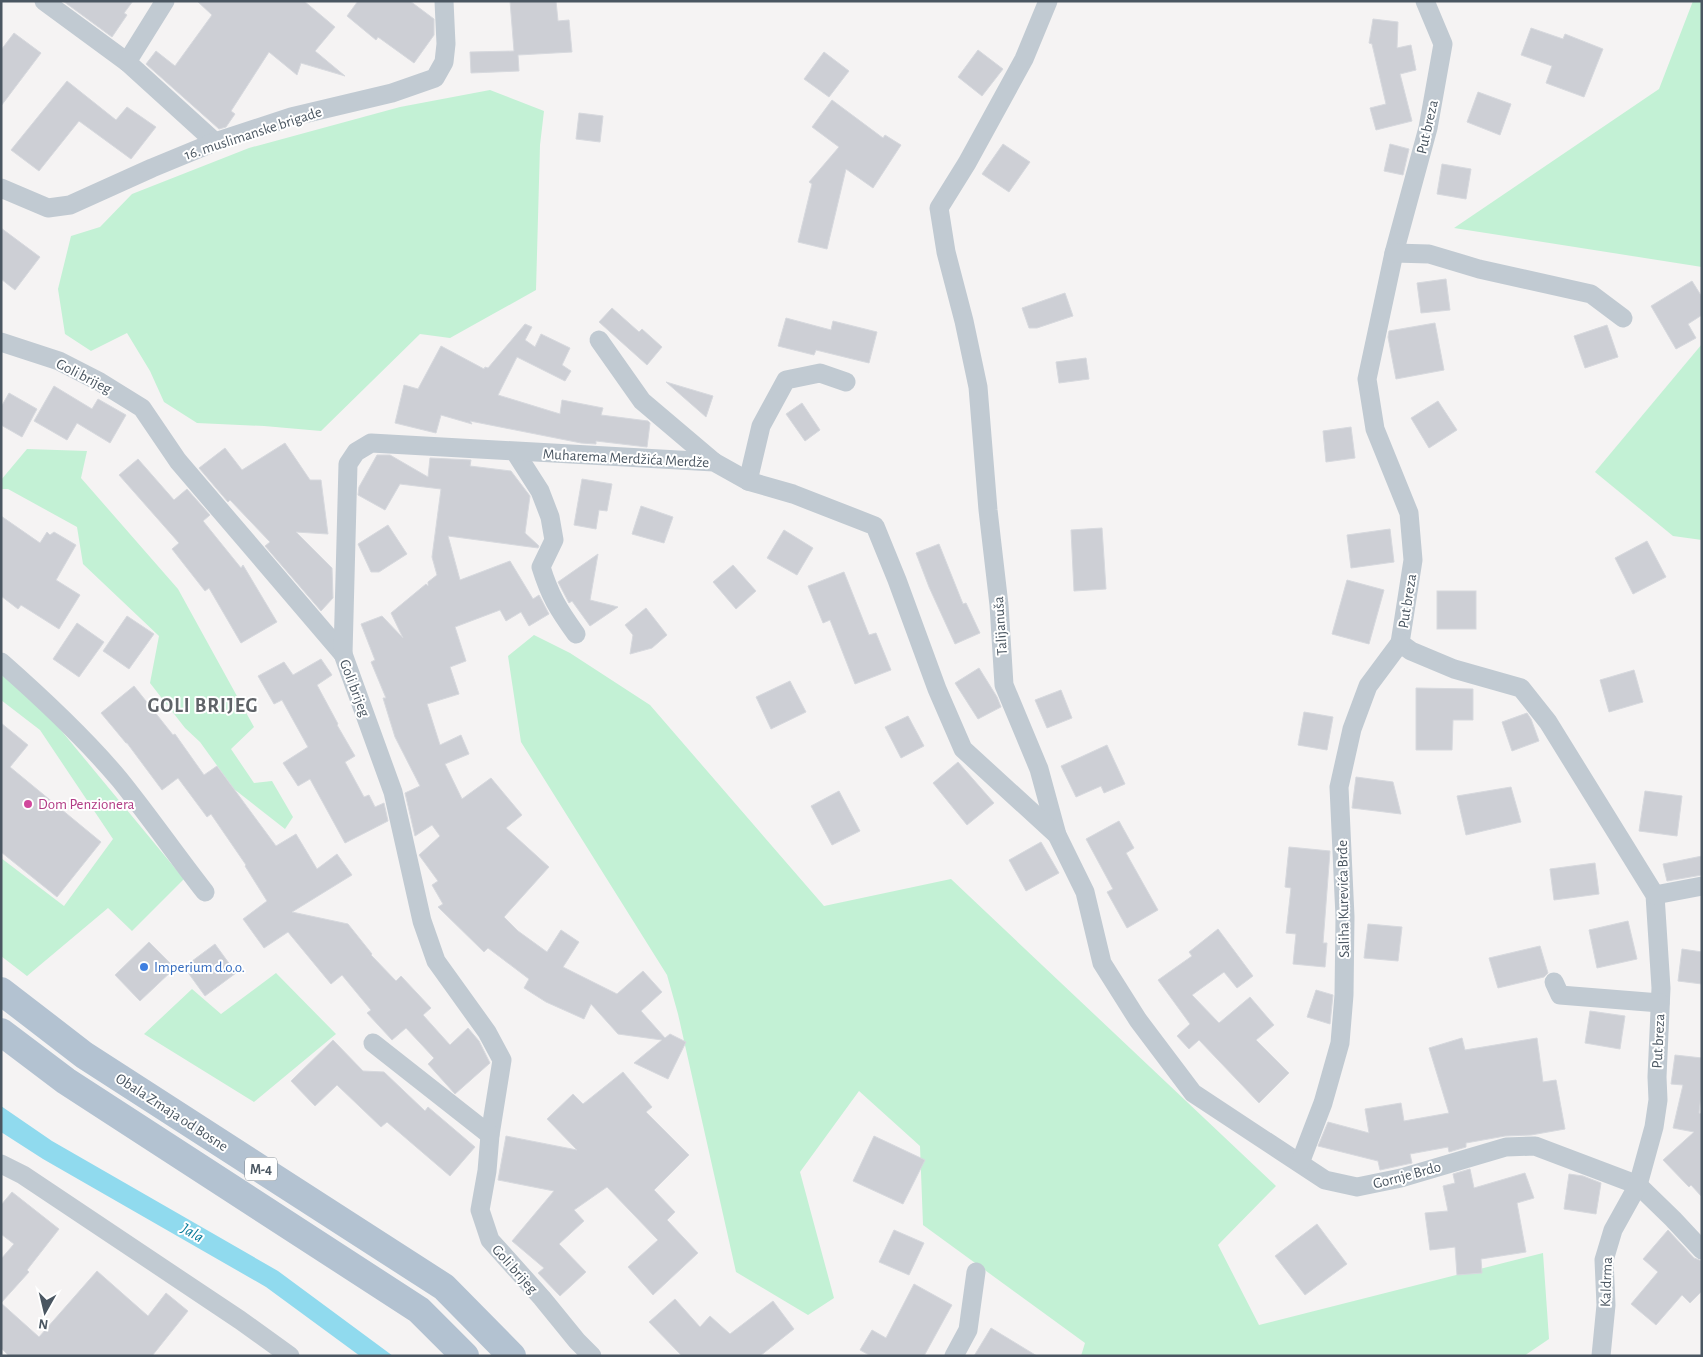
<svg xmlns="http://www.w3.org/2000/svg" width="1703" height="1357" viewBox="0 0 1703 1357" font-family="'Alegreya Sans',sans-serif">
<rect width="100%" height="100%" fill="#f5f3f3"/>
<g fill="#c3f1d5">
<polygon points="1693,1 1702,1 1702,267 1454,228 1659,89"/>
<polygon points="490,90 544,111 540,145 536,290 450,338 420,334 321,431 264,426 197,423 164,402 150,371 127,333 91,351 65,334 58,289 71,236 100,227 132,194 249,148 400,107"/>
<polygon points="1702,344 1702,540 1673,536 1595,472"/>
<polygon points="27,449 87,451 81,478 178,589 254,727 231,749 254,783 272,781 293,817 285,829 234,789 200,742 185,728 150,683 159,636 83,564 77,527 8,489 1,489 1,480"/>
<polygon points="534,635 570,653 650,705 824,906 951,879 1276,1186 1218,1245 1259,1325 1543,1253 1549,1339 1524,1356 1081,1356 1085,1343 923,1225 920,1146 859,1091 800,1172 834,1298 808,1315 736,1272 678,1014 667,975 521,742 508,656"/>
<polygon points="1,674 45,711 184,879 132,931 108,908 27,976 1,956 1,858 64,906 113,839 40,730 1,700"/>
<polygon points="276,973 336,1034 254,1102 144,1034 192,989 221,1014"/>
</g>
<polygon fill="#90daee" points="1,1106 52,1141 278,1271 393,1356 360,1356 266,1287 43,1159 1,1132"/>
<g fill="#cdcfd5" stroke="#d7d9de">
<polygon points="63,1 133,1 124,13 127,15 112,37"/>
<polygon points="197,1 304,1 335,27 315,51 345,76 301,63 297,75 269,52 231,111 235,114 226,127 219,129 146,64 156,51 175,66 212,15"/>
<polygon points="358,1 410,1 434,19 434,35 414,63 378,37 376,40 347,16"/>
<polygon points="510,1 556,1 558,21 569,20 572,52 518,55 519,71 471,73 470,52 514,51"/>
<polygon points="1373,19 1398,22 1397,48 1411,45 1416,70 1400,74 1412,121 1376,130 1370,108 1386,104 1372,44 1369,43"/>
<polygon points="1531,28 1563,39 1565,34 1603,49 1584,97 1546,83 1552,66 1521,55"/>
<polygon points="14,33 41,53 1,106 1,50"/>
<polygon points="978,50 1003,69 982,96 958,77"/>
<polygon points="824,52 849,71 829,97 804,79"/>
<polygon points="67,81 116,120 127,107 156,127 131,159 79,121 39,171 11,150"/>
<polygon points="1478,92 1511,104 1500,135 1467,122"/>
<polygon points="832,100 883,138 885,135 901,145 873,188 846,169 827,249 798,242 812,184 809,182 839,147 812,127"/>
<polygon points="579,113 603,116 600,142 576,139"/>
<polygon points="1003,144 1030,162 1009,192 982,174"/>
<polygon points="1390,144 1409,149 1403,175 1384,171"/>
<polygon points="1442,164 1471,169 1466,199 1437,194"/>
<polygon points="1,228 40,257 15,290 1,279"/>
<polygon points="1446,279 1450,310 1421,313 1417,283"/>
<polygon points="1692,281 1702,297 1702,315 1688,324 1696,338 1676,349 1651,306"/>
<polygon points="1065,293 1073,316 1037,328 1029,328 1022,308"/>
<polygon points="612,308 639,332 642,329 662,347 647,365 599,322"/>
<polygon points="786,318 831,330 833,321 877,332 869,363 816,350 814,355 778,346"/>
<polygon points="1435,323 1444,370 1396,379 1388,337 1389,331"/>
<polygon points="525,324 532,327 525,340 535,347 541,334 570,348 562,365 571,371 565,381 517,357 498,395 560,414 562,400 603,408 601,415 648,421 650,423 647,447 596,441 596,444 581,443 470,421 472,424 441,415 436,433 395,423 404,385 418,389 441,346 484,369 485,367 488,368"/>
<polygon points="1607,325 1618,357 1585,368 1574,336"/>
<polygon points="1086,358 1089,379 1059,383 1056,362"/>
<polygon points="666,382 713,396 706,417"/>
<polygon points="54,386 92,409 98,399 126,415 110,443 77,423 67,440 34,421"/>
<polygon points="9,393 37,409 22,437 1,425 1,407"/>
<polygon points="1438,401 1457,430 1429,448 1411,418"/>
<polygon points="802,403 820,430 805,441 786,414"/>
<polygon points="1351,427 1355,458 1326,462 1323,431"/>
<polygon points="285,443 310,480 321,480 328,534 296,532 332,568 333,598 321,611 265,546 270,542 230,500 228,502 199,468 225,448 242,470"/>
<polygon points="377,455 390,455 428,477 430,458 471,460 470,466 511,471 530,496 525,533 539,546 538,548 448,536 460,580 510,561 533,599 539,595 549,614 529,626 521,612 506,621 500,610 455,627 466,661 450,667 459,694 427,704 440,745 461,735 469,754 445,764 462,799 491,778 522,815 506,828 549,867 504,917 518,931 547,952 561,930 579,942 563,967 617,994 643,971 662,992 641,1011 665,1038 670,1034 686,1042 668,1079 634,1063 662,1040 618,1034 591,1004 584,1019 546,1002 524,988 529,979 488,948 484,952 438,907 443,904 432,885 438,881 419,855 440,836 432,825 415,836 405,793 420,786 395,737 383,698 386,698 371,662 375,660 361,624 382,616 403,638 391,613 426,584 428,586 428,582 437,575 432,557 441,489 400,484 385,510 358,495 359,487"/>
<polygon points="138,459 174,500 187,489 210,515 203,521 241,568 243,565 277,622 241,643 209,588 205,591 172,549 179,543 119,475"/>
<polygon points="582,479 612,484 607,511 599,510 596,529 574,525"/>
<polygon points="641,506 673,517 664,543 632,534"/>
<polygon points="1,516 40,543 47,532 50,535 54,532 76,545 56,580 80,595 59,629 21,605 18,609 1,596"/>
<polygon points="388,525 407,554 379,572 371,572 358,544"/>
<polygon points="1102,528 1106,589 1074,591 1071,530"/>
<polygon points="1390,529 1394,562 1351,568 1347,535"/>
<polygon points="784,530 813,548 797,575 767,558"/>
<polygon points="1647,541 1666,577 1633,594 1615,558"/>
<polygon points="939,544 963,604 966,603 980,633 955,644 929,587 916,553"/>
<polygon points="598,554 590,600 618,607 590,626 572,601 569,603 558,582"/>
<polygon points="733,565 756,591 736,609 713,582"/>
<polygon points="844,572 869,635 876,633 891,670 855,684 830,620 823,623 808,586"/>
<polygon points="1347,580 1384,590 1369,644 1332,634"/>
<rect x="1437" y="591" width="39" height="38"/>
<polygon points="646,608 667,635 652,648 630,654 633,635 625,625"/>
<polygon points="127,616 154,634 129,669 103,651"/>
<polygon points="77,623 104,642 79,677 53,659"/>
<polygon points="321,659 332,675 317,685 338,724 337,725 355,756 345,762 364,797 369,795 375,807 384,803 388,821 345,843 310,779 298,786 283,763 308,747 282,700 274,704 258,676 284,662 293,675"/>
<polygon points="979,668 997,697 1001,707 978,719 955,683"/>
<polygon points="1634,670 1643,702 1609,712 1600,680"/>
<polygon points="790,681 806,712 771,729 756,697"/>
<polygon points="134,686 173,735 175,734 204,775 217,766 276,846 296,834 317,869 337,854 352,875 292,912 348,924 372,954 371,955 396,981 401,976 431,1008 423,1015 450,1045 468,1028 479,1041 490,1063 455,1094 428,1064 434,1058 406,1028 392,1040 367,1013 371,1010 342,975 331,984 288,932 264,948 243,919 267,901 245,866 246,865 211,814 207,817 178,778 162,790 127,743 126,743 101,713"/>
<polygon points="1416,688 1473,689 1473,720 1453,720 1452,750 1416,750"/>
<polygon points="1061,690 1072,718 1047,728 1035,700"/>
<polygon points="1304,712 1333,717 1327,750 1298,745"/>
<polygon points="1527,713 1531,719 1539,741 1512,751 1502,722"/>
<polygon points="908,716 924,746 901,758 885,727"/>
<polygon points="1,723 28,745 10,767 101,842 57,897 1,852"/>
<polygon points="1107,745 1125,784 1104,793 1101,786 1076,797 1061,766"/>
<polygon points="958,762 994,803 967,825 933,783"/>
<polygon points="1356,777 1393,782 1401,814 1352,808"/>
<polygon points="1511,787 1521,822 1466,835 1457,796"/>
<polygon points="839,791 860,831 832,845 811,806"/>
<polygon points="1645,791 1682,796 1677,836 1639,831"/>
<polygon points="1119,821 1134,848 1126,853 1158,910 1127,928 1107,892 1113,889 1086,839"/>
<polygon points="1041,842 1059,873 1026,891 1009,860"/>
<polygon points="1289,847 1330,851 1323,943 1327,943 1325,967 1293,964 1296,934 1286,933 1291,888 1285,887"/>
<polygon points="1702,856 1702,875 1667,881 1663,864"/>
<polygon points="1595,863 1599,894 1554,900 1550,869"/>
<polygon points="1628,921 1637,959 1597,968 1589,930"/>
<polygon points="1368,924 1402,927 1398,961 1364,958"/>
<polygon points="1218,929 1253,976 1237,988 1224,972 1192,995 1219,1023 1250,997 1274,1025 1256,1040 1289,1073 1259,1103 1199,1040 1189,1049 1177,1036 1190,1024 1158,980 1192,956 1189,952"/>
<polygon points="149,942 175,968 140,1001 115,975"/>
<polygon points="215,944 236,973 205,996 184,967"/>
<polygon points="1540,946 1548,973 1544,977 1498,988 1489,958"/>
<polygon points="1682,949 1702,952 1702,984 1678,981"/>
<polygon points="1316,990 1333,995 1330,1024 1307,1017"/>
<polygon points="1590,1011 1625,1016 1620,1049 1585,1043"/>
<polygon points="1462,1038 1465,1050 1537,1038 1543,1082 1556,1080 1565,1129 1531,1135 1505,1136 1466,1143 1466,1147 1449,1152 1448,1147 1410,1154 1412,1163 1380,1170 1378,1161 1318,1146 1328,1122 1369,1133 1365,1109 1401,1103 1404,1121 1449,1113 1429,1048"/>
<polygon points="333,1040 363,1071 384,1072 425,1111 428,1107 475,1147 450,1176 387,1122 381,1127 337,1085 315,1106 291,1081"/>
<polygon points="1675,1055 1702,1058 1702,1086 1699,1113 1702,1114 1702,1197 1691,1185 1689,1187 1663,1160 1694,1132 1673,1128 1683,1085 1671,1084"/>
<polygon points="623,1072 652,1107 646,1112 689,1155 654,1190 675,1212 667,1220 698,1253 653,1295 628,1267 658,1240 607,1187 574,1210 584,1221 559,1244 586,1272 560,1296 538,1273 544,1268 512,1241 554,1191 498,1180 506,1136 577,1150 547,1119 573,1094 583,1104"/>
<polygon points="874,1136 925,1160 903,1204 853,1181"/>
<polygon points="1470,1169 1474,1188 1525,1173 1534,1198 1517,1203 1526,1252 1481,1259 1482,1273 1457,1275 1455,1247 1430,1250 1425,1213 1448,1211 1443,1186 1455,1183 1453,1174"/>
<polygon points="1569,1174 1583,1176 1601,1183 1596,1214 1564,1209"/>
<polygon points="12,1192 59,1229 27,1270 29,1272 1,1303 39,1337 97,1271 148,1316 166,1293 188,1311 152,1356 9,1356 1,1348 1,1259 14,1244 1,1234 1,1205"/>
<polygon points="1317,1224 1347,1264 1305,1295 1275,1256"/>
<polygon points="894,1230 924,1243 909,1275 879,1262"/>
<polygon points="1668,1230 1694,1258 1702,1261 1702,1291 1690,1303 1682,1295 1656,1325 1631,1304 1658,1272 1643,1259"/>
<polygon points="914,1284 952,1305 924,1356 871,1356 860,1350 872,1330 886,1338"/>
<polygon points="675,1299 700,1327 710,1316 730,1334 773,1301 794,1329 760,1356 682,1356 649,1322"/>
<polygon points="991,1328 1037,1356 974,1356"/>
</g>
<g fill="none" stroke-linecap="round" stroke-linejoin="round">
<g stroke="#c1cad2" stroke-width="19">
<polyline points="44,1 127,62"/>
<polyline points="165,1 127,62 215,142"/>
<polyline points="1048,1 1024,59 967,163 939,208 946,252 964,321 978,387 988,510 999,605 1004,685 1039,769 1057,835 1085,892 1102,963 1138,1020 1193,1093 1325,1180 1357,1187 1401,1178 1506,1147 1535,1146 1638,1185 1673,1219 1702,1250"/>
<polyline points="1425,1 1443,44 1428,128 1394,253 1367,379 1375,429 1409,513 1413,560 1400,643 1411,651 1454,669 1521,688 1548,722 1655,895 1661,988 1657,1077 1658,1100 1654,1127 1638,1185 1613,1230 1604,1260 1606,1305 1601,1356"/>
<polyline points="1,188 48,208 70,205 152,168 215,142 291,117 392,93 435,78 444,62 446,44 444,1"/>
<polyline points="1394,253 1429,254 1479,269 1591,294 1623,318"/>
<polyline points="599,340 642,401 714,462"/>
<polyline points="1,342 59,361 100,382 142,408 178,461 343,654 393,792 422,921 436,961 487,1032 502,1060 490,1135 487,1171 480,1210 490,1240 542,1298 577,1341 592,1356"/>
<path d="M515,452L540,491L550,517L554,540L541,567C550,596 558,609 576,634"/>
<polyline points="748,481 761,426 786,380 820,373 846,382"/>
<polyline points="343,654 348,464 356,452 371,443 714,462 748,481 793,494 875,526 897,580 937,689 963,749 1057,835"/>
<path d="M1,662C43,699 84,737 120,780C149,816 176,855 205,892"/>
<polyline points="1655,895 1702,886"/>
<polyline points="1554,982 1560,995 1660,1003"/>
<polyline points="373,1043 490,1135"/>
<polyline points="1300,1163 1323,1103 1340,1043 1344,995 1345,917 1339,787 1352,729 1368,686 1400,643"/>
<polyline points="1,1164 23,1175 240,1320 290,1356"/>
<polyline points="954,1356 968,1330 976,1272"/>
</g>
<g stroke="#b3c2d1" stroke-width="28">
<polyline points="1,991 84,1055 444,1287 512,1356"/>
<polyline points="1,1032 66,1081 419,1310 465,1356"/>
</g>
</g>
<circle fill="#d1479c" stroke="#fff" stroke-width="2" cx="28" cy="804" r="5"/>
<circle fill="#3f7fe0" stroke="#fff" stroke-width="2" cx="144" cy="967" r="5"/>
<g text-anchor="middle" stroke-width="4" stroke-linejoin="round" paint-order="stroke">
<rect fill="#fff" stroke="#808990" stroke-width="1" x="245" y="1157.5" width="32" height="23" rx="4"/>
<g font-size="14" font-weight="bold" fill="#4a5661">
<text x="261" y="1174">M-4</text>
</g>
<g font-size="15" fill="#4a5661" stroke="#fff">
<text transform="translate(1427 127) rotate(-77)" y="5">Put breza</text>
<text transform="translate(253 133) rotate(-18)" y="5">16. muslimanske brigade</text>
<text transform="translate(84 376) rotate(27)" y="5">Goli brijeg</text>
<text transform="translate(626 458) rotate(3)" y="5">Muharema Merdžića Merdže</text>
<text transform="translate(1407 601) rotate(-81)" y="5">Put breza</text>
<text transform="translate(1000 626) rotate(-94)" y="5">Talijanuša</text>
<text transform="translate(355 688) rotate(69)" y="5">Goli brijeg</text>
<text transform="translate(1343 899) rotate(-91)" y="5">Saliha Kurevića Brđe</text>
<text transform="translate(1658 1041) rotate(-87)" y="5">Put breza</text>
<text transform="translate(172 1112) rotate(33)" y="5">Obala Zmaja od Bosne</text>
<text transform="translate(1407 1175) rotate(-15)" y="5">Gornje Brdo</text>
<text transform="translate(515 1269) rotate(48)" y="5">Goli brijeg</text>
<text transform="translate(1606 1282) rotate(-88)" y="5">Kaldrma</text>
</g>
<g font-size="15" fill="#b23c85" stroke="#fff" text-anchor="start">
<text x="38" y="809">Dom Penzionera</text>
</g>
<g font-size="15" fill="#366cbe" stroke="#fff" text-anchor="start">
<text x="154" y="972">Imperium d.o.o.</text>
</g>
<g font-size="16" font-style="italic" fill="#0c7c9b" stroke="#fff">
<text transform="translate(193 1232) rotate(30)" y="6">Jala</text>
</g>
<g font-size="20" font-weight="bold" letter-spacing="1" fill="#5f6368" stroke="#fff">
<text x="203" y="712">GOLI BRIJEG</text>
</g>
</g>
<rect width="1703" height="1357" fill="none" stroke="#4a5661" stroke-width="5"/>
<g transform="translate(45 1312) rotate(188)" stroke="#ffffff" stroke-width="4" paint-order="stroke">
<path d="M0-4L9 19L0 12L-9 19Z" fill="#4a5661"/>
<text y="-8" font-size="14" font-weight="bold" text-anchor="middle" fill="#4a5661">N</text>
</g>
</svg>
